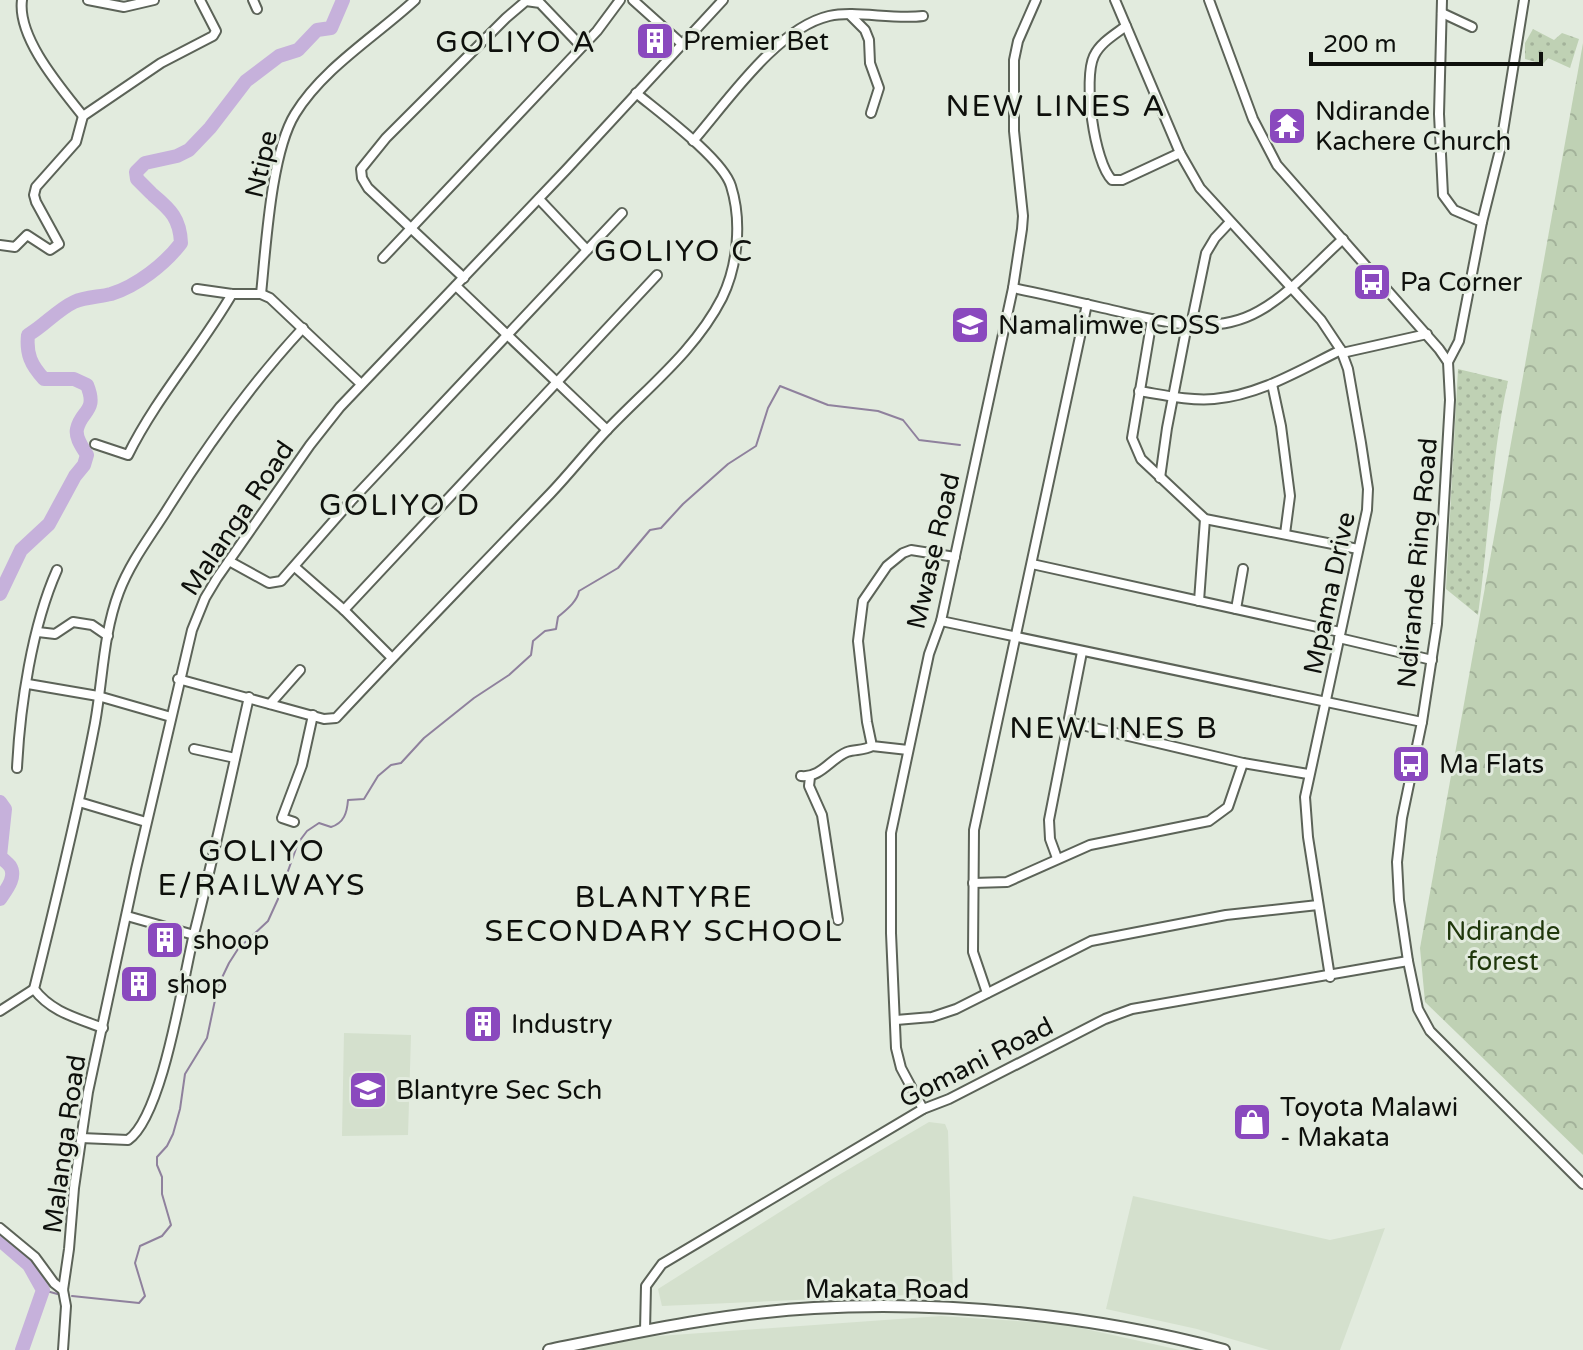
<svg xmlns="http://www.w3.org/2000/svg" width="1583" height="1350" viewBox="0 0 1583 1350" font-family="'Varela Round',sans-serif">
<defs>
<pattern id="grass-dots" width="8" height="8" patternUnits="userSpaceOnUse" patternTransform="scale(2)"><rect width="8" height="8" fill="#bfd1b4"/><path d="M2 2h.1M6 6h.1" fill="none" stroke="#a3b29a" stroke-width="1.8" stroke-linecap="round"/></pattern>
<pattern id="forest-crowns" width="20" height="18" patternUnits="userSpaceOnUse" patternTransform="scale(2)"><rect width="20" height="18" fill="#bfd1b4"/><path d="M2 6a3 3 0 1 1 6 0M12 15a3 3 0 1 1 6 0" fill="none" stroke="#a3b29a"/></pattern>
</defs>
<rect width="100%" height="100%" fill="#e2ebde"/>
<g fill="#d4e0cd">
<polygon points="344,1033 411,1035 408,1135 342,1136"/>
<polygon points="929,1122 945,1124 948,1131 953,1293 662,1306 658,1289 832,1179"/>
<polygon points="1133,1196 1330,1240 1385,1228 1340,1350 1269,1350 1197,1329 1106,1309"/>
<polygon points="941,1316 1063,1324 1180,1350 583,1350 645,1337"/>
</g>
<g fill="url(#grass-dots)">
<polygon points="1533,29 1554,40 1562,33 1579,39 1570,68 1548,58 1543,64 1525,59 1525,43"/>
<path d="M1458,369L1508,381C1491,457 1489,537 1478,615L1446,589Z"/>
</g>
<polygon fill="url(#forest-crowns)" points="1583,43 1583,1155 1425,1002 1420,948"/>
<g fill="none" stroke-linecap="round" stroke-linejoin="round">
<g stroke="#8f819d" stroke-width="2">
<polyline points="43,1290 61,1295"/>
<path d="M72,1296L139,1303L145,1296L135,1263L140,1246L162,1236L171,1225L162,1194V1177L157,1165V1157L167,1146L173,1134L180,1109L185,1074L207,1038L218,986L229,963L238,949L268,921L278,899V884L288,871L298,843L307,831L319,823L331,827C344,823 347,813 348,800L364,799L378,776L391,765L401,763L424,738L474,698L509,675L531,655L533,641L545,631L556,629L558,617C566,610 577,602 579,591L618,568L650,530L661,528L683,504L728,464L756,446L768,408L780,386L828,405L878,411L903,420L919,440L960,445"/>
</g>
<g stroke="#c6b1db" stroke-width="14">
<polyline points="151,193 137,179 136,172 145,163 177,156 189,150 210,128 246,81 279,56 298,50 317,30 331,28 343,0"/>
<path d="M0,594L21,550L49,524L75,476L84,465L87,455C83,448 75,438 77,429C81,410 98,412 87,385L74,379H44C31,365 26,354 28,335C44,326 57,310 74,302C85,297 99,297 111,294C137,286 165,264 181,243C180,219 171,210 153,195"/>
<path d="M0,802L5,809L0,856C3,860 7,862 10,866C17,877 6,890 0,899"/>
<polyline points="0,1240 29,1265 43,1290 22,1350"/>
</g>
<g stroke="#5c6358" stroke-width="12">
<g id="minor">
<path d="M22,0C17,38 61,88 83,116"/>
<polyline points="88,0 124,7 154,0"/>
<polyline points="253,0 257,9"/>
<polyline points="633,0 682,44"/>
<polyline points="1115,0 1180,153 1200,188 1321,320 1341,350 1348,369 1361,443 1368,489 1367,510 1305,797 1308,837 1330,977"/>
<polyline points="1209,0 1253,119 1277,165 1439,349 1448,362 1450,400 1437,624 1422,722 1402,818 1397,862 1399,900 1408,961 1418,1009 1430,1031 1583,1184"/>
<polyline points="1442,0 1439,114 1443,195 1454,210 1482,222"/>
<polyline points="1442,13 1472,27"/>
<polyline points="851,16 865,30 869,40 870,63 879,88 871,113"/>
<path d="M1126,26C1114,35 1100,43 1094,56C1083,79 1094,162 1112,180H1122L1180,153"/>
<path d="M693,141C727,102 777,28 829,16C855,10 893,20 923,16"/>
<polyline points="539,199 587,250"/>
<polyline points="0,245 15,247 27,235 50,250 59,244 36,202 34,195 36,187 76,142 83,116 161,63 213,36 216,31 200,0"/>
<polyline points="383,258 597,31 620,0"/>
<polyline points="464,278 368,188 362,178 361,169 386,138 506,18 526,1 540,3 581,46"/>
<polyline points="456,286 607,430"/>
<path d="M1013,288C1043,294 1073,301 1103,308C1153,319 1210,339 1259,311C1290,294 1316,263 1343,239"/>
<polyline points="197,289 232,294 261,294 270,298 360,383"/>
<path d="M261,294C266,246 271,153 295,114C323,68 376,36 415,0"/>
<polyline points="1152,319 1132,438 1141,459 1205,519 1358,549"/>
<polyline points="1191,325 1206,253 1215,238 1230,222"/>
<polyline points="1342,353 1427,334"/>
<polyline points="1448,362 1459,341 1482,222 1500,150 1524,0"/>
<polyline points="1272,384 1281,426 1290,496 1285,534"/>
<path d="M1139,391C1164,395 1189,401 1214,399C1260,395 1300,370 1341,350"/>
<path d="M95,444L128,455C156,398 200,349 232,294"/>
<polyline points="1160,478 1167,428 1187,325"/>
<polyline points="229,561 269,583 281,581 351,501 622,213"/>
<polyline points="1032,564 1340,632"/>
<polyline points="296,568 344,610 392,658"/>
<polyline points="1199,601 1205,519"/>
<polyline points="1236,609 1243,569"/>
<polyline points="344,610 657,275"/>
<polyline points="941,621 1422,722"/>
<polyline points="38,632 55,634 73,622 92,625 108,636"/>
<polyline points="1339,638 1432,660"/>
<path d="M178,679L324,719L336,718C407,642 479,568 550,494C570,473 587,451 607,430C647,388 695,351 722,298C738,265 742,221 731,186C723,159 659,112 636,93"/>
<polyline points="28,684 98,696 171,717"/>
<polyline points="270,704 300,670"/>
<polyline points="1069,722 1243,763 1308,774"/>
<polyline points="194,749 235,758"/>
<polyline points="908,750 872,746 867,722 858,641 863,601 887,566 903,553 911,550 955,557"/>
<path d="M17,768C20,706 32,626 57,570"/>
<path d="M801,776C821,778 830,759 847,752C855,749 864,751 872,746"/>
<polyline points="810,777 809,786 822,815 838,920"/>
<polyline points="79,802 146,822"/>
<polyline points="294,822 282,818 302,765 313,715"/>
<polyline points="1057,858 1050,839 1049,820 1082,652"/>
<polyline points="973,883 1007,882 1090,845 1209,821 1228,807 1243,763"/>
<polyline points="127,916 194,935"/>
<polyline points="987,993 973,952 974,830 1087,304"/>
<polyline points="0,1011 34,989"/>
<polyline points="896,1020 932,1017 956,1009 1091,941 1226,915 1318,905"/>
<path d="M103,1028C77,1018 51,1012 34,989C56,901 78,812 95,723C103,679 103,634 119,592C130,563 149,538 165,513C206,447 250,385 303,328"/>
<polyline points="923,1109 901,1068 896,1048 891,933 891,833 929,654 941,621 1013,288 1022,229 1023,216 1014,131 1014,60 1018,41 1036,0"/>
<path d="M81,1138L128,1140C163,1116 183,978 194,934C214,856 231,776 249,697"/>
<polyline points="0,1228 35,1257 54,1283 63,1290"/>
<polyline points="645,1331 646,1286 662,1264 923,1109 949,1099 1105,1019 1132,1009 1408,961"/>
<polyline points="63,1350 66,1306 63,1290 69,1249 74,1188 88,1092 136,869 192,630 205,598 217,578 310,445 340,407 566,170 723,0"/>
</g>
</g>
<g stroke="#5c6358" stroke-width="14">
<path id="major" d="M549,1350C637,1332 725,1313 814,1308C944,1300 1098,1316 1224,1350"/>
</g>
<use href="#minor" stroke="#fff" stroke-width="8"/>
<use href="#major" stroke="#fff" stroke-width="10"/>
</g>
<defs>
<g id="building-square" transform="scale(2)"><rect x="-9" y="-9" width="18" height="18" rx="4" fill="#8a49be" stroke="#e2ebde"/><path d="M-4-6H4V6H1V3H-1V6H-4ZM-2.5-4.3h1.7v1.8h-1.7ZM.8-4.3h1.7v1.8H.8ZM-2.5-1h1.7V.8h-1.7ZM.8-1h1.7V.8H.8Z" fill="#fff"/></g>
<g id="temple-square" transform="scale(2)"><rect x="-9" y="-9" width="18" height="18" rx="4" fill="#8a49be" stroke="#e2ebde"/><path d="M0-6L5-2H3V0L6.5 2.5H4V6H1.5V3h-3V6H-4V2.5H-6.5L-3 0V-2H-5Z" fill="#fff"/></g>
<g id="bus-square" transform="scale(2)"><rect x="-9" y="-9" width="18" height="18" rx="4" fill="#8a49be" stroke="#e2ebde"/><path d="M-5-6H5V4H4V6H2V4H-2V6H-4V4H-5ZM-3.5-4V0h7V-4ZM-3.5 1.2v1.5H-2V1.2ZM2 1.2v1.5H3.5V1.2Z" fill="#fff"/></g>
<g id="school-square" transform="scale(2)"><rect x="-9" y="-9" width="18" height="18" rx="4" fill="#8a49be" stroke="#e2ebde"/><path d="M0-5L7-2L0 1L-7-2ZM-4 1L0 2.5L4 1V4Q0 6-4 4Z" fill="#fff"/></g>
<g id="shop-square" transform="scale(2)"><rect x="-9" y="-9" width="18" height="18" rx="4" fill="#8a49be" stroke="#e2ebde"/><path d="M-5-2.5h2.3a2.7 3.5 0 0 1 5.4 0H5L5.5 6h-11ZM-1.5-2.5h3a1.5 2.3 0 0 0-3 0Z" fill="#fff"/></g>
</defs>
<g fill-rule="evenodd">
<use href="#building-square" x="655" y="41"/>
<use href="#temple-square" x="1287" y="126"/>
<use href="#bus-square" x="1372" y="282"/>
<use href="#school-square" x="970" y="325"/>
<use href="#bus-square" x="1411" y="764"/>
<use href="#building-square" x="165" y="940"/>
<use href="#building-square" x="139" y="984"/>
<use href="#building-square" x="483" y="1024"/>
<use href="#school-square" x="368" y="1090"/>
<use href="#shop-square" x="1252" y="1122"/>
</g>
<g text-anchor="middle" stroke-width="6" stroke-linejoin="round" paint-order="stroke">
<g font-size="26" fill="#0e100c" stroke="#e2ebde" text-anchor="start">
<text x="683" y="50">Premier Bet</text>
<text x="1315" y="120">Ndirande<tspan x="1315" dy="30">Kachere Church</tspan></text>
<text x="1400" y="291">Pa Corner</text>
<text x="998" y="334">Namalimwe CDSS</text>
<text x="1439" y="773">Ma Flats</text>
<text x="193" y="949">shoop</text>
<text x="167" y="993">shop</text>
<text x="511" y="1033">Industry</text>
<text x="396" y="1099">Blantyre Sec Sch</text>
<text x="1280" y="1116">Toyota Malawi<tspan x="1280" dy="30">- Makata</tspan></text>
</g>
<g font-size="26" fill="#0e100c" stroke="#e2ebde">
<text transform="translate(261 164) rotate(-77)" y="9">Ntipe</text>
<text transform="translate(237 518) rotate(-56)" y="9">Malanga Road</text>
<text transform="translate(933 551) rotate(-77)" y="9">Mwase Road</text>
<text transform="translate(1417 563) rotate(-85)" y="9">Ndirande Ring Road</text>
<text transform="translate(1329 593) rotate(-78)" y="9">Mpama Drive</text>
<text transform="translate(976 1062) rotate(-27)" y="9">Gomani Road</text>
<text transform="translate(64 1144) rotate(-82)" y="9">Malanga Road</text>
<text x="887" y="1298">Makata Road</text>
</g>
<g font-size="26" fill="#1f370b" stroke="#e2ebde">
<text x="1503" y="940">Ndirande<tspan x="1503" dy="30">forest</tspan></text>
</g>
<g font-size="30" letter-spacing="2" fill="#0e100c" stroke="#e2ebde">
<text x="516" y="52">GOLIYO A</text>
<text x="1056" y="116">NEW LINES A</text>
<text x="674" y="261">GOLIYO C</text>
<text x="400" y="515">GOLIYO D</text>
<text x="1114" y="738">NEWLINES B</text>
<text x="262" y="861">GOLIYO<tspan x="262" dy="34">E/RAILWAYS</tspan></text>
<text x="664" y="907">BLANTYRE<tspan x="664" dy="34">SECONDARY SCHOOL</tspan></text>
</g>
</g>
<path d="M1311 52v12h230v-12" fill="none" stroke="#0e100c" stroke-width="4"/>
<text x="1323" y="52" font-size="24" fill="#0e100c" stroke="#e2ebde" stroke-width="6" paint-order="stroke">200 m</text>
</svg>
